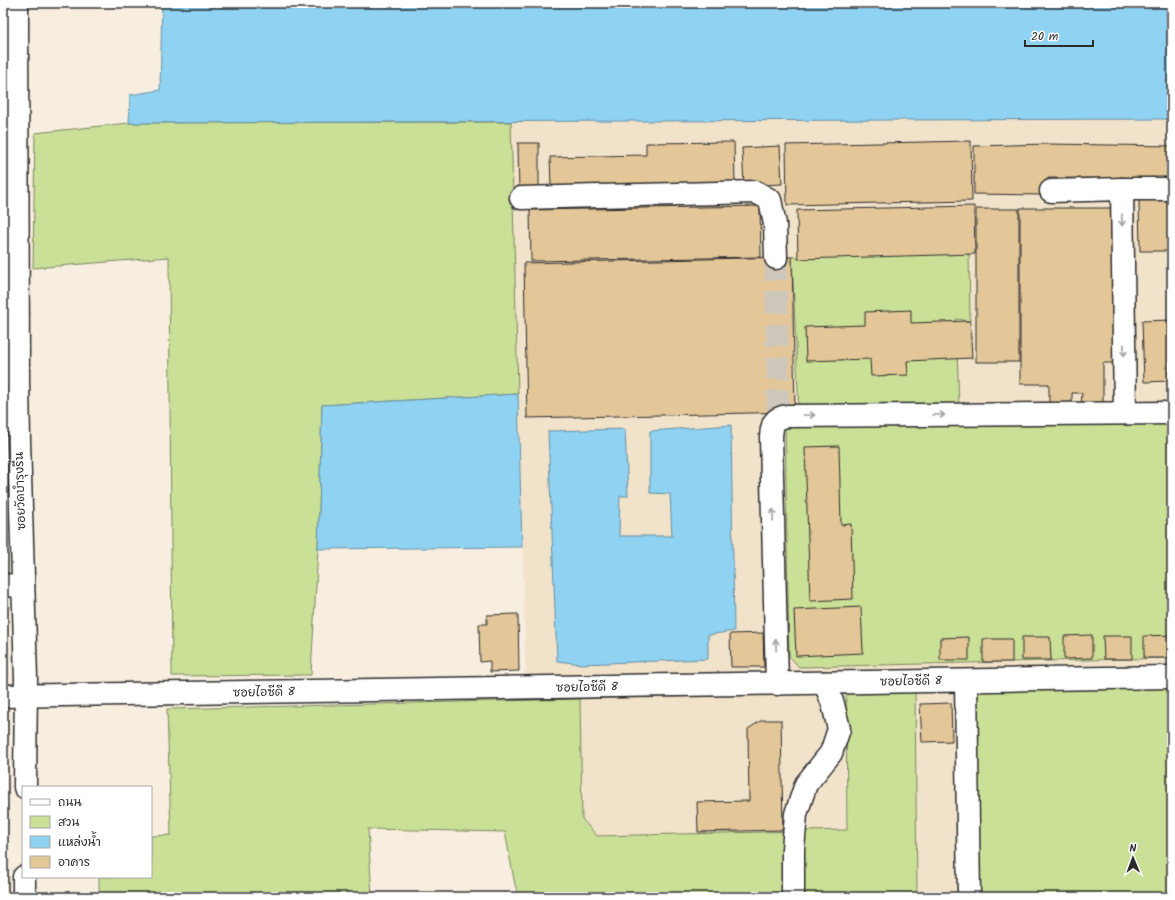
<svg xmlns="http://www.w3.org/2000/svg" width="1175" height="900" viewBox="0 0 1175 900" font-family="Kalam,'Playpen Sans Thai',sans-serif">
<rect width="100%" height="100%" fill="#f7eee0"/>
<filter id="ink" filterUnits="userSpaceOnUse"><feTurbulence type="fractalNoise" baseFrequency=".025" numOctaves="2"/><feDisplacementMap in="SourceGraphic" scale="8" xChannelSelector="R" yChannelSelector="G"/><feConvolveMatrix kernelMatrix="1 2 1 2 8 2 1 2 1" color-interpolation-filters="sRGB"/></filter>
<g filter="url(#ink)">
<g fill="#f1e2ca">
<polygon points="1172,119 1172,672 526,678 511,122"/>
<polygon points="843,687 847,830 597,836 582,819 580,699"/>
<polygon points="915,691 957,693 962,897 917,897"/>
</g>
<g fill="#cae096" stroke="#7a8660">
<polygon points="511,122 518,394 322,405 318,549 311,675 172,676 169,257 33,268 35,133 129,123"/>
<polygon points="969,251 970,321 956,319 959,407 799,412 792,257"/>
<polygon points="1172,422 1172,658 799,667 789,656 785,424"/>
<polygon points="1172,685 1172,897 978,897 975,689"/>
<polygon points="915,691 917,897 520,897 515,885 505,832 368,829 372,897 99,897 99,877 151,877 151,836 171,835 167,709 580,699 582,819 597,836 847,830 846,692"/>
</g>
<g fill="#8fd2f1" stroke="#678fa2">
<polygon points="162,3 1172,3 1172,119 129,123 130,95 160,90"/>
<polygon points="518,394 522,547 318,549 322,405"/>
<polygon points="731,425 734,631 708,635 708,659 582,664 557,661 548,431 625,429 628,496 620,496 619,536 672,536 670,494 650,493 650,431"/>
</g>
<g fill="#e4c798" stroke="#2b2b2b">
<polygon points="971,141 972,201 787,205 786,145"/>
<polygon points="734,142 735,185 551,186 550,157 646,155 646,143"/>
<polygon points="518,143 539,143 539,194 519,195"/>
<polygon points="1048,144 1172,146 1172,179 1048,178 1043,195 974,194 974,146"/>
<polygon points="780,146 782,184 744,186 742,148"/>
<polygon points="1139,200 1172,200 1172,251 1140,251"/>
<polygon points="760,206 761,257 531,261 530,210"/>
<polygon points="974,206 975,254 798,259 797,210"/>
<polygon points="1020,208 1113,208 1114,363 1103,363 1103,406 1081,406 1082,393 1072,393 1072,405 1049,405 1049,384 1020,384"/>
<rect x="976" y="209" width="43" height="153"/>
<polygon points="792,257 795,412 527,418 524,263"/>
<polygon points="911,310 911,323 970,321 972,358 907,361 908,375 871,376 870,359 806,361 805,327 865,325 865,312"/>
<polygon points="1172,320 1172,362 1168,362 1169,381 1144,382 1142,321"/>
<polygon points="839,446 841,525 851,524 853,599 810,601 805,447"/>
<polygon points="861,607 863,653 796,656 794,610"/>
<polygon points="518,614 519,671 490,672 490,661 480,662 479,624 487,624 487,615"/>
<polygon points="763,633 764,667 731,667 730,634"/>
<polygon points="1092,635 1092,658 1064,659 1064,636"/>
<polygon points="1172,635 1172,658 1144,658 1144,636"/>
<polygon points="1103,636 1132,636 1132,659 1104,659"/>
<polygon points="969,637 969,660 940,660 940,638"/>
<polygon points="1022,637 1050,637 1051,660 1022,660"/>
<rect x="983" y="639" width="29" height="23"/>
<polygon points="951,703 952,741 922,742 920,704"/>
<polygon points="762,720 781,720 783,830 698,832 697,802 749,801 748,729"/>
</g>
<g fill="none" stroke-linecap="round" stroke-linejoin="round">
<polyline stroke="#cec7bc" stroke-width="22" stroke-dasharray="22 11" stroke-linecap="butt" points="776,258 778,413"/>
<g stroke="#2b2b2b" stroke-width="25">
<g id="minor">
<polyline points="17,3 18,381 19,441 26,678 25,787"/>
<polyline points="1051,191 1122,189"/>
<polyline points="521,198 756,192 770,200 775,224 776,258"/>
<polyline points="1125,413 1122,189 1172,189"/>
<polyline points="3,585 23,586"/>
<polyline points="966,681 969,897"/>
<path d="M777,684L771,437C772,424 773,418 788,416L1172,413"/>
<polyline points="3,696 1172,677"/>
<polyline points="24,897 24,877"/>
<polyline points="793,897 793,849 796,814 806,784 831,753 839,729 833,704 825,683"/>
</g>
</g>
<use href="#minor" stroke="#fff" stroke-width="22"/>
</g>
<defs><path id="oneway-shaft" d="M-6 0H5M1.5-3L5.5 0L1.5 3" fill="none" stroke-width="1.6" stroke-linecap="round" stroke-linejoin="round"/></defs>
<g stroke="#a0a0a0">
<use href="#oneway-shaft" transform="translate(1122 220) rotate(89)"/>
<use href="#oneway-shaft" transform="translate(1124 350) rotate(89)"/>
<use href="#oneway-shaft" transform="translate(809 415)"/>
<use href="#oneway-shaft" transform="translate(939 415)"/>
<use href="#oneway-shaft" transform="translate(773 515) rotate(-91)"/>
<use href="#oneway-shaft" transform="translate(776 645) rotate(-91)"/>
</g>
</g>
<g text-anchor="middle" stroke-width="3.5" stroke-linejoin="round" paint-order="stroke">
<g font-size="12" fill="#2b2b2b" stroke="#fff">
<text transform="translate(20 491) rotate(-92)" y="4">ซอยวัดบำรุงรื่น</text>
<text transform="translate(911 681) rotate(-1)" y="4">ซอยไอซีดี 8</text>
<text transform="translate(587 687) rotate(-1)" y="4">ซอยไอซีดี 8</text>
<text transform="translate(264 692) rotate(-1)" y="4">ซอยไอซีดี 8</text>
</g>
</g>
<rect width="1175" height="900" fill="none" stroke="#fff" stroke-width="16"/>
<rect x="8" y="8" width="1159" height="884" fill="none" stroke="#2b2b2b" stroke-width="1.5" filter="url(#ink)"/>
<rect x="22" y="786" width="130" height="92" fill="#ffffff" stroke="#aaaaaa"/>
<rect x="30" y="799" width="20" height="6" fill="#ffffff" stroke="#aaaaaa"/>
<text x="58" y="806" font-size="12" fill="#2b2b2b">ถนน</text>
<rect x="30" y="816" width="20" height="12" fill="#cae096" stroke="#aaaaaa"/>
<text x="58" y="826" font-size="12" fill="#2b2b2b">สวน</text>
<rect x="30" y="836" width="20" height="12" fill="#8fd2f1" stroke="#aaaaaa"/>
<text x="58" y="846" font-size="12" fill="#2b2b2b">แหล่งน้ำ</text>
<rect x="30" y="856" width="20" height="12" fill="#e4c798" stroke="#aaaaaa"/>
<text x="58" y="866" font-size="12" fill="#2b2b2b">อาคาร</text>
<g transform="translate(1133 858) rotate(359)" stroke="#ffffff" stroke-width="3" paint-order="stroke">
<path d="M0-3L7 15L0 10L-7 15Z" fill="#2b2b2b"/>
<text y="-6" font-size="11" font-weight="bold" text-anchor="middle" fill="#2b2b2b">N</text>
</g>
<path d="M1025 40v6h68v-6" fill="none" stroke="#2b2b2b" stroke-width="2"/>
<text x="1031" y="40" font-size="12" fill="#2b2b2b" stroke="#ffffff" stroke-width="3" paint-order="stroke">20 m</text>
</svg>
